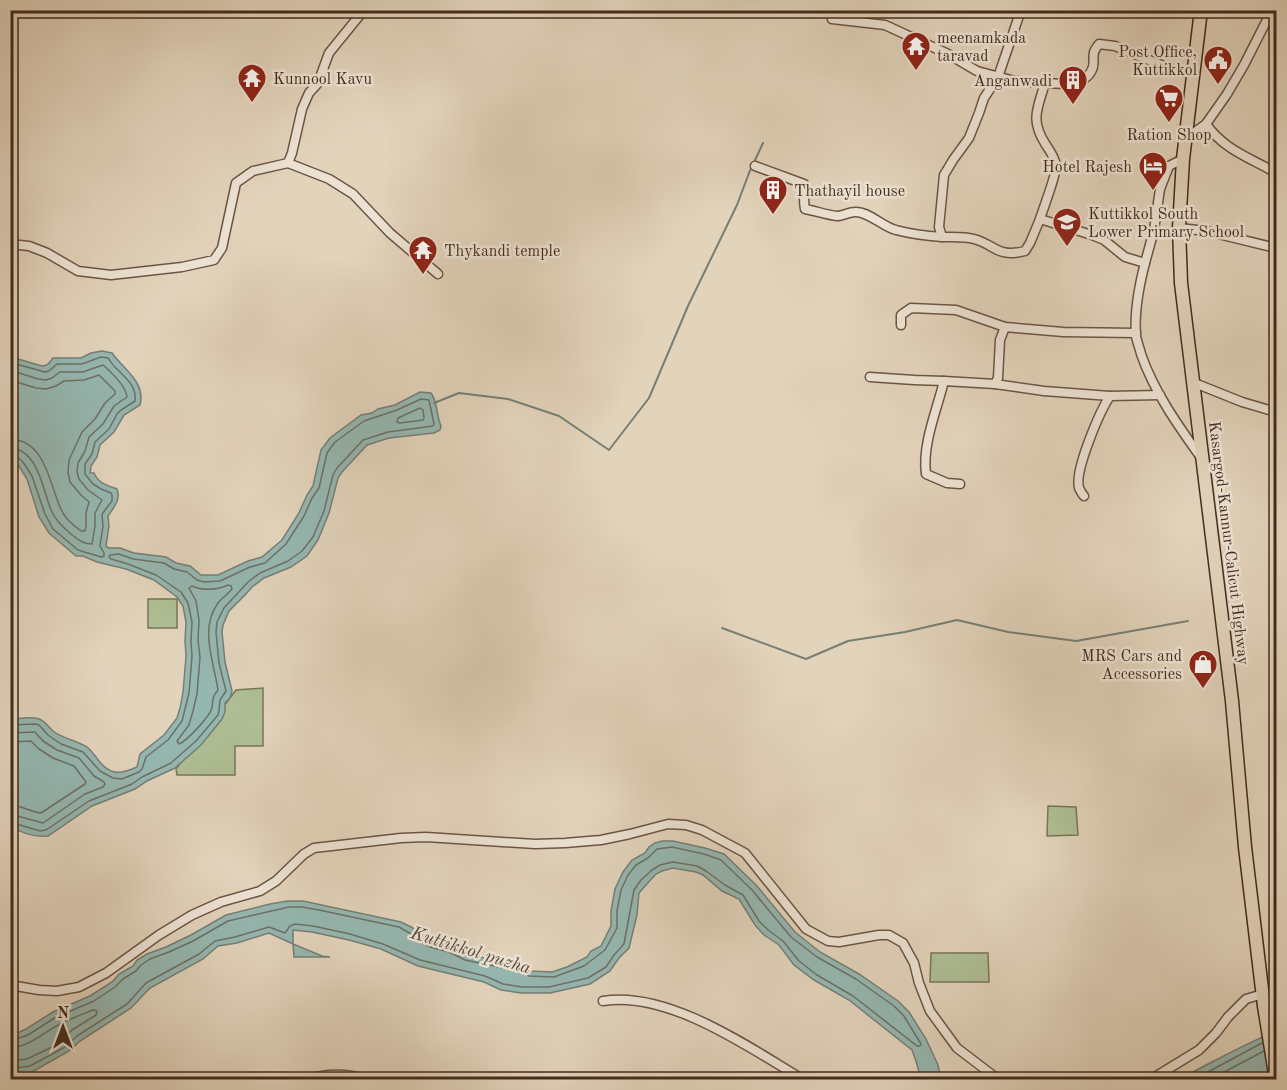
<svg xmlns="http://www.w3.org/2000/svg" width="1287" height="1090" viewBox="0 0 1287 1090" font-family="'Old Standard TT',serif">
<rect width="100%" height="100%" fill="#e2d3bb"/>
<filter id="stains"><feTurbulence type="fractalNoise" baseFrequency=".00333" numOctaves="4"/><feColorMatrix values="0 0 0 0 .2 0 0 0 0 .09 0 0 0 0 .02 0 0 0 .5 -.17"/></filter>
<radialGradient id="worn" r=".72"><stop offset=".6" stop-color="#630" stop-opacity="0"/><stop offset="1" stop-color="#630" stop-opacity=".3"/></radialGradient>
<g fill="#aebe94" stroke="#797458" stroke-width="1.5">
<rect x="148" y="599" width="29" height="29"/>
<polygon points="263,688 263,746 235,746 235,775 177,775 176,769 236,690"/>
<polygon points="1048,806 1076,807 1078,835 1047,836"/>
<polygon points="931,953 988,953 989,982 930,982"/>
</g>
<g fill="#95b7b1" stroke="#757f75" stroke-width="1.5">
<path d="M11,350L18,359L42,366C48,366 50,362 53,358H81L91,353L102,351L112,353C124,370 146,382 140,405L124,415L114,432L100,445L97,457L91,466L90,473H94C99,484 106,485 117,489C121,500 114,507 108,516L109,526L106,546L109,548H120L134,553L166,557L176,563L190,566L201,575H218L248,561L262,557L282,540L299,513L307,495L313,486L321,450L330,438L361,415L372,413L378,409L395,405L420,392L431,393C438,402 436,415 441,426L440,430L434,433L389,438L367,445L342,472L338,478L329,513L318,540L307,556L291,567L264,578L252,587L245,595L229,611L223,625L222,632L225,662L232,691L230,698L225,703V712L222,719L201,745L175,768L147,781L135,789L92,806L48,836C35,837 21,833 11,826V719C19,719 30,716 39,719C45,721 48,727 53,731C63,739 76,740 87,747C92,751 95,756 99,761C111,776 121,774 137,767L140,754L164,735L177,718L180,708L183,693L186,656L185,641L186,622L183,606L177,597L154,580L126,569L97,562L83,556H76L49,533L39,517L27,479L19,466L11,460Z"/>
<polygon points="662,841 673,841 705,848 724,854 757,886 795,932 820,952 859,974 898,1001 909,1012 926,1039 938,1065 941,1079 921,1079 916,1061 912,1050 849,1000 814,980 794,965 779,945 764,935 755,925 739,899 722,891 703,875 696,872 673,868 662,871 656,874 646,885 639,893 637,915 629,948 619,958 610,971 590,984 550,993 521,993 501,990 484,982 418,966 381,949 349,940 312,932 293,930 293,944 322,956 330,957 294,957 293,944 269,933 237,943 218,946 203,959 150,988 131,1008 80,1041 69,1051 32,1072 11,1075 11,1036 26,1029 53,1012 90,996 112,982 119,974 133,966 137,960 147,954 166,947 191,935 226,915 270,904 288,901 303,901 401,922 415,929 423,936 433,942 451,946 467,954 516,965 530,971 552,972 567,967 587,957 591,951 601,946 611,926 611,911 615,889 623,872 632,860 645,853 649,847 655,843"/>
<path d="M1276,1031V1079L1178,1080C1190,1074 1200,1068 1212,1062C1233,1051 1255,1040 1276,1031Z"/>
</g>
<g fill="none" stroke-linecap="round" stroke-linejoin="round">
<g stroke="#6c7166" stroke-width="1.5">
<path d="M10,360L16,364L45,372L49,371L57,364H82L101,357L108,358C111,362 114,367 118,370C127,379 137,387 135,401L121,410L117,414L109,429L95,442L92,454L85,464V474L93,484L101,489L111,493L112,495V501L102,514L103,526L100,546L104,553V556L101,557L78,550L53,529L45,514L32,476L23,462L16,456L10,455"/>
<path d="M10,370L38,379L46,380L52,378L60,372H83L103,365C111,372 126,386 127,397L114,406L103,424L89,437L85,451L78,463L77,472L79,479L88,490L102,500L95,513V526L92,544C83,544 79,540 72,535C63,527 56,521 51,510C43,490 38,449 10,448"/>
<path d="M10,380L36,388L46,389L56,386L64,381L84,380L99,375L115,391V394L105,403L95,419L82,432L69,460L68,472L70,482L81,495L89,502L86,513V526L85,531H81C72,524 64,518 60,507C49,482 45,440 10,439"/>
<polygon points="420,408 423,410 424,418 423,420 400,423 397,422 398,418"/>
<path d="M228,585L231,586L232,589C228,594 222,598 218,603C199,629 214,662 218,690C212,697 213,700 212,708C210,716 187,741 179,744L177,741L189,725L193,711L197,694L200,657L198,640L199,620L196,601L189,588L192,586C203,591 217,590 228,585Z"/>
<polyline points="10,725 35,724 39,725 48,735 61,744 83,752 100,771 113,778 122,779 139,772 142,769 146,757 168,740 182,721 189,693 192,656 191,641 192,622 188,603 181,592 156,575 128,564 111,559 109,557 110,555 119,554 133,559 164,563 174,569 187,572 197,580 204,582 220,581 250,567 265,563 286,544 304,516 312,498 319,488 327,453 335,442 364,421 397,410 421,399 429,400 434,424 433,426 388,432 363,440 337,468 333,475 324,511 313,537 302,551 288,561 260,573 248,582 224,608 217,622 216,632 219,663 226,691 220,700 219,711 218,715 196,741 171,763 142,777 132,784 89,801 46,830 40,831 10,822"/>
<polyline points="10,733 35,732 43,741 57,750 79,758 94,776 104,782 105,784 103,787 85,794 43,823 10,814"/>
<path d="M10,742L31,741L39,749L53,758L74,766L86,782L85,784L41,813C30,812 21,805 10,805"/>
<polyline points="10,1041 28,1035 56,1017 94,1001 115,987 123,979 136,971 141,965 150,959 169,952 193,941 228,921 289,907 302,907 319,910 399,927 411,934 419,941 430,947 449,952 465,960 514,970 529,976 554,977 584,966 605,950 617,928 617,911 621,890 628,875 636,865 648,858 657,849 672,847 704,854 721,860 752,890 791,937 817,957 856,979 894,1006 904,1016 921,1044 920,1046 917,1046 853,996 817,975 799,961 783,941 768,930 759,921 743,895 725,885 706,871 697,866 673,862 660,865 652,870 641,880 634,890 624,944 614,955 606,967 588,978 549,987 522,987 503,984 485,976 420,960 383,944 350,934 313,926 295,924 290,926 285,933 269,927 235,937 215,941 199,954 146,983 127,1004 77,1036 65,1047 30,1066 10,1069"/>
<path d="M10,1048C30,1047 45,1031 62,1023C72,1018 83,1014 93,1010L97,1011L96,1015L72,1030L61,1041L50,1048L27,1059L10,1061"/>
<polyline points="1193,1080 1262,1043"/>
<polyline points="1209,1080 1264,1051"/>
</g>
<g stroke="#757f75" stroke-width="2">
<polyline points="434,403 459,393 508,399 559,416 609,450 649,398 688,306 737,205 749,173 763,143"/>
<polyline points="722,628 806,659 848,641 905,632 957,620 1008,632 1076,641 1188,621"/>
</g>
<g stroke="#6c5544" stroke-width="11">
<g id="minor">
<polyline points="832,10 832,19 885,25 948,54 977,71 1015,81 1045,83"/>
<path d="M1206,124C1224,150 1251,158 1276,173"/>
<polyline points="1185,139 1206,124 1227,94 1244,65 1272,10"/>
<path d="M1183,159L1169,166L1160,189L1154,230L1145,263L1125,257L1104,240L1092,235L1040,219C1043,209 1057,173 1056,166C1055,158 1051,152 1046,145C1030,120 1037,110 1045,83C1061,84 1087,87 1093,67C1094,63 1093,57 1094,52C1095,49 1097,47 1099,44L1115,46L1171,69L1193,74"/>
<polyline points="288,163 329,179 353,194 390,233 438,274"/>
<path d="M755,166L804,184C805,193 803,201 805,209C816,211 827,215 837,216C843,216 849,212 855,212C868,211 883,227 896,230C911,234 927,236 942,237C952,237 963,236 974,239C996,245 997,258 1025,251L1030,243L1040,219"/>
<polyline points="1179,228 1206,231 1276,248"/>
<polyline points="942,237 939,227 944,175 953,160 969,138 979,113 984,98 998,77 1021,10"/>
<polyline points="10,244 29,246 47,253 78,271 111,275 182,267 214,260 222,248 236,183 253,171 288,163 292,153 302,109 309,93 318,83 329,53 364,10"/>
<path d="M1145,263C1139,286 1134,312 1136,336C1137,342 1140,349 1141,354C1154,392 1179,427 1202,459"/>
<polyline points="901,325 901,315 911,308 956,310 1005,327 1063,332 1136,333"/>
<polyline points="870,377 914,380 944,381"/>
<polyline points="1192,382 1242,402 1276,412"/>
<polyline points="995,384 1044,391 1110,396"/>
<path d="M960,484L947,483L926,474C922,444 937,410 944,381L995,384L998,378L1000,340L1005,327"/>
<path d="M1084,496C1083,495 1080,490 1079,488C1074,471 1100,411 1110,396L1160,395"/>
<polyline points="10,985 39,990 57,991 79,987 106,973 159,935 192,915 221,902 260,891 276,881 304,854 314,848 401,838 426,837 535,844 565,843 601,840 630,834 668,824 686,825 702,830 745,853 806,929 828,941 839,942 879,935 889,935 903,943 914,963 919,983 930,1011 957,1048 999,1080"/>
<path d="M603,1001C668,990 750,1048 804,1080"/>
<path d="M305,1080C325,1073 349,1073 368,1080"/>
<polyline points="1150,1080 1199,1050 1216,1033 1228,1017 1246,999 1263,994"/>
</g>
</g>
<g stroke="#442b1c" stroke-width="15">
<polyline id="highway" points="1201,10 1183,159 1179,228 1181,283 1232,701 1245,847 1264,1006 1276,1080"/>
</g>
<use href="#minor" stroke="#ece2d3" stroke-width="8"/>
<use href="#highway" stroke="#e2d3bb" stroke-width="12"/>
</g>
<defs>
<g id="temple-pin" transform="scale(1.5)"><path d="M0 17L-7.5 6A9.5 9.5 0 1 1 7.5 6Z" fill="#8f2418" stroke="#ece2d3"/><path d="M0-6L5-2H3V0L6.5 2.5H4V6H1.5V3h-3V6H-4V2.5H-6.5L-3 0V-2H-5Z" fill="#fff"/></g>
<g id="civic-pin" transform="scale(1.5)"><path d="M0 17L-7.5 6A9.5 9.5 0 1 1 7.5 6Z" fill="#8f2418" stroke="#ece2d3"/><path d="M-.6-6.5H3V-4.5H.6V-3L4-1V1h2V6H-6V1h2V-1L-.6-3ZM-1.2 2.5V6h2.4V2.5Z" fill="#fff"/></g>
<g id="building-pin" transform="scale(1.5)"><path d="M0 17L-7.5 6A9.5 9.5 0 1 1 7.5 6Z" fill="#8f2418" stroke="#ece2d3"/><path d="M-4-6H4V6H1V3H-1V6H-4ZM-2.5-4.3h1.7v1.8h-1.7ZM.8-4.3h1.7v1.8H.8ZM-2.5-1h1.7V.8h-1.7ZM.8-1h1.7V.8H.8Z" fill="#fff"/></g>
<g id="supermarket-pin" transform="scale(1.5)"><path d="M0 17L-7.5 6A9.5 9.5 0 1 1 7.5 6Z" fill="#8f2418" stroke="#ece2d3"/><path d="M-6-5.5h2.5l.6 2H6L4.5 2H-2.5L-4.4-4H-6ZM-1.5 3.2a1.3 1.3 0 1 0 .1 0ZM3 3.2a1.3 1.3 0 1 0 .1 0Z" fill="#fff"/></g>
<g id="hotel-pin" transform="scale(1.5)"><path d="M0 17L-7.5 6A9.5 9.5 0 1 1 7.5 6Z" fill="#8f2418" stroke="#ece2d3"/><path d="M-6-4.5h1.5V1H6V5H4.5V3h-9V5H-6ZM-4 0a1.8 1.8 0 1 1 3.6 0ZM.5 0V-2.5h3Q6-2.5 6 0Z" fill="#fff"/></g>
<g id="school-pin" transform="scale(1.5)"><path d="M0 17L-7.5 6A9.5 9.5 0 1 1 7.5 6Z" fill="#8f2418" stroke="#ece2d3"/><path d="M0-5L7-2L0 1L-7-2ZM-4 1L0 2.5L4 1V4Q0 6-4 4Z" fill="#fff"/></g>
<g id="shop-pin" transform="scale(1.5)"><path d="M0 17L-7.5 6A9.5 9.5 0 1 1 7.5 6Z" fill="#8f2418" stroke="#ece2d3"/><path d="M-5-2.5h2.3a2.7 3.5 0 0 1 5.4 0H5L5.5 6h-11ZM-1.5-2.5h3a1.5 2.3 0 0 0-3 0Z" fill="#fff"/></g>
</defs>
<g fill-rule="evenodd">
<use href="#temple-pin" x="916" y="46"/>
<use href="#civic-pin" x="1218" y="60"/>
<use href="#temple-pin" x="252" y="78"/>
<use href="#building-pin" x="1073" y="80"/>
<use href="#supermarket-pin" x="1169" y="98"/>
<use href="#hotel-pin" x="1153" y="166"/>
<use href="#building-pin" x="773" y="190"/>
<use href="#school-pin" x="1067" y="222"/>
<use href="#temple-pin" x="423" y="250"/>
<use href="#shop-pin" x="1203" y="664"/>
</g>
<g text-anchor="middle" stroke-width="5" stroke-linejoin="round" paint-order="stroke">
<g font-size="16" fill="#442b1c" stroke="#ece2d3" text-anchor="start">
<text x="937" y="43">meenamkada<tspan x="937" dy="18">taravad</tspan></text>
<text x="1197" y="57" text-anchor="end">Post Office,<tspan x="1197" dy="18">Kuttikkol</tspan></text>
<text x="273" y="84">Kunnool Kavu</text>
<text x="1052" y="86" text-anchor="end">Anganwadi</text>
<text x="1169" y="140" text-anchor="middle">Ration Shop</text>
<text x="1132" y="172" text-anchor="end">Hotel Rajesh</text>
<text x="794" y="196">Thathayil house</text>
<text x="1088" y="219">Kuttikkol South<tspan x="1088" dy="18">Lower Primary School</tspan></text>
<text x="444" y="256">Thykandi temple</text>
<text x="1182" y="661" text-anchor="end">MRS Cars and<tspan x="1182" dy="18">Accessories</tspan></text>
</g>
<g font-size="16" fill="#442b1c" stroke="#ece2d3">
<text transform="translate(1230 543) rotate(83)" y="6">Kasargod-Kannur-Calicut Highway</text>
</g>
<g font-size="18" font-style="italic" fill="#54473a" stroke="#ece2d3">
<text transform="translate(471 950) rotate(17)" y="6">Kuttikkol puzha</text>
</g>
</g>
<rect width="1287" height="1090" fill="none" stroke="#e2d3bb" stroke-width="36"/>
<rect x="12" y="12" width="1263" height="1066" fill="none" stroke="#442b1c" stroke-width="3"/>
<rect x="18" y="18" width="1251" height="1054" fill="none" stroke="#442b1c" stroke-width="1.5"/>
<g transform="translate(63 1027)" stroke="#ece2d3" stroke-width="4.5" paint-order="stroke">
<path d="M0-4.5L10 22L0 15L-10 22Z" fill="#442b1c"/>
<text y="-9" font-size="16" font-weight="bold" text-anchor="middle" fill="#442b1c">N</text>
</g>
<rect width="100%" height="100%" filter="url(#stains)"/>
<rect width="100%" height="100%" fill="url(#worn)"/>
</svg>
